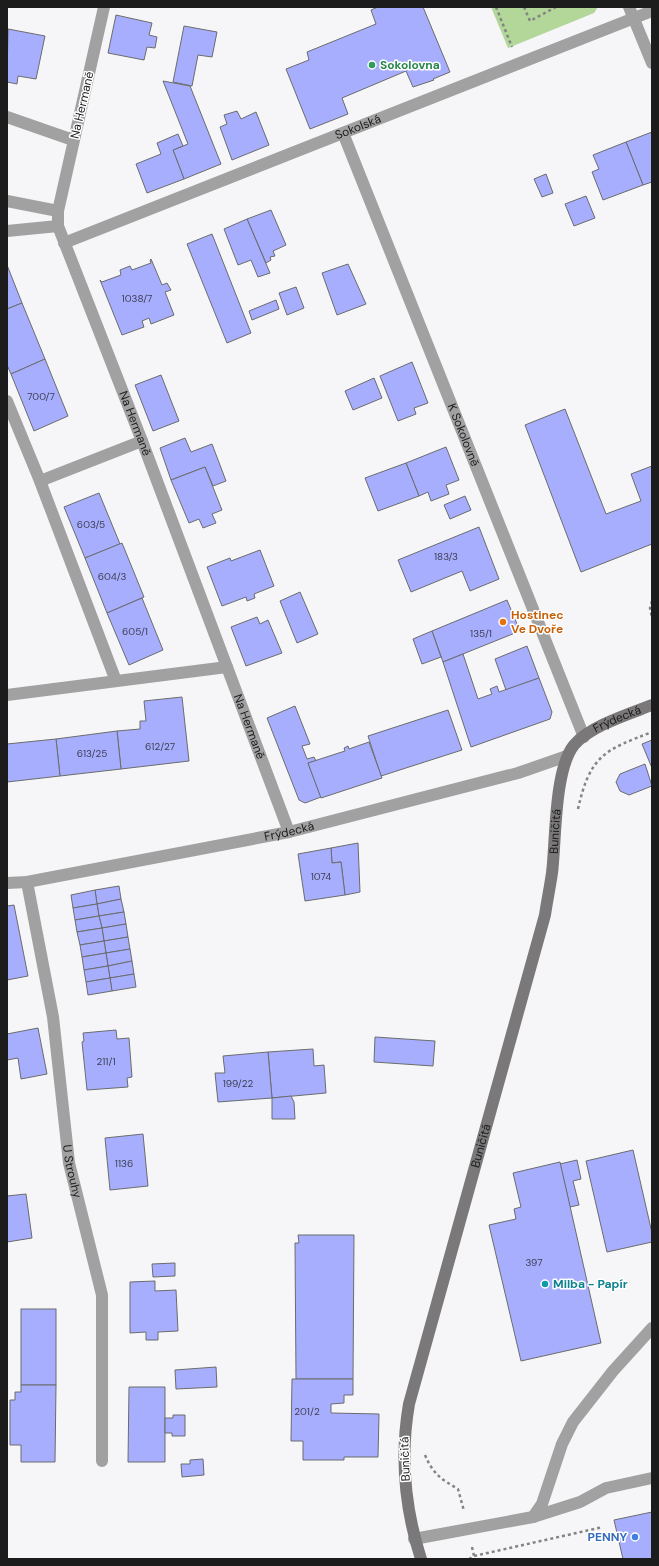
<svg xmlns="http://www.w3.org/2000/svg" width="659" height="1566" viewBox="0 0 659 1566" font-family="'DM Sans',sans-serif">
<rect width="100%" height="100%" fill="#f6f6f8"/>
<polygon fill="#b2d799" points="491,7 598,7 594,13 508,48"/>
<g fill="#a7aefe" stroke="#6b6c6d">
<polygon points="378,7 423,7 450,72 433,79 434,80 413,87 406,71 342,98 348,114 310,129 286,69 309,60 307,52 376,24 371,10"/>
<polygon points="116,15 152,23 149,35 157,37 155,48 147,47 144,60 108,53"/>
<polygon points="184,26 217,32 212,57 198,55 192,86 173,82"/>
<polygon points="8,29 45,36 36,79 18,76 17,84 7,82"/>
<polygon points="163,81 190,86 221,164 184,179 173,150 188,144"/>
<polygon points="237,111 241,119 256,112 269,145 232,160 220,127 227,124 224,115"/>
<polygon points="652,132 652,182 643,185 626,142"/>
<polygon points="178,134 183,146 173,150 184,179 147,193 136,164 161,154 157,143"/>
<polygon points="626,142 643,185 603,200 592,172 599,169 593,155"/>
<polygon points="546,174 553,193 542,197 534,179"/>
<polygon points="586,196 595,218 574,226 565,204"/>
<polygon points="271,210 286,245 273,251 275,256 270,257 271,260 266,263 247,219"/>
<polygon points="247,219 270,273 258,277 251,260 238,265 224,229"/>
<polygon points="212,234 251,333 227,343 187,244"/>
<polygon points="151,259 162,285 167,283 171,290 165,292 174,315 151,324 149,318 142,321 144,327 122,335 100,280 102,282 121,275 120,270 130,266 132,270 151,263 150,260"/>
<polygon points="348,264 366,304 337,315 322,273"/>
<polygon points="7,265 22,303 7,309"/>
<polygon points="296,287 304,308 287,315 279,293"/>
<polygon points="276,300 279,309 252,320 249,311"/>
<polygon points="22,303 45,359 11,374 7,365 7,309"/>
<polygon points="45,359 68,416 34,431 11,374"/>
<polygon points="412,362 428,403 414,408 416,414 398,421 380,376"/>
<polygon points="161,375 179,421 153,431 135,385"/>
<polygon points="374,378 382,398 353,410 345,391"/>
<polygon points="565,409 606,514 641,501 631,474 652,466 652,544 581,572 525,425"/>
<polygon points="185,438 191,452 212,444 226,481 213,486 205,467 171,480 160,448"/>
<polygon points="446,447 459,480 446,485 449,494 431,501 428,492 419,496 406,463"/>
<polygon points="406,463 419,496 378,511 365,478"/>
<polygon points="205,467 222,510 212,514 216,523 203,528 199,519 189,523 171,480"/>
<polygon points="99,493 120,544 85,558 64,507"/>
<polygon points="465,496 471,510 450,519 444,505"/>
<polygon points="479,527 499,579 470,591 462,571 411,592 398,560"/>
<polygon points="122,543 144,597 107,613 85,558"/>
<polygon points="260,550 274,586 254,594 255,598 247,601 246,597 222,606 207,567 230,558 231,561"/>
<polygon points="300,592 318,634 297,643 280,601"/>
<polygon points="142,598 163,650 129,665 107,613"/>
<polygon points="507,600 520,631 443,662 432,631"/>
<polygon points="257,617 260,624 268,620 282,653 246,666 231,627"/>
<polygon points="432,631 441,657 422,664 413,639"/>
<polygon points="527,646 539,678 506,690 495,659"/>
<polygon points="463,654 478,699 492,694 490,689 497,686 499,692 539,678 552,712 550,719 471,747 443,662"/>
<polygon points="182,697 189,761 121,769 117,731 140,729 140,721 146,721 144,701"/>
<polygon points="295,706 310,744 302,746 307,759 314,757 316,761 308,763 321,797 305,803 299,800 267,718"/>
<polygon points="448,710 462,750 381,776 368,736"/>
<polygon points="117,731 121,769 60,776 56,739"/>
<polygon points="56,739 60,776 7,782 7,744"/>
<polygon points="652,740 652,768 642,744"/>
<polygon points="369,742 382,778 321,798 308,763 345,751 344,748 348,746 349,749"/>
<polygon points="645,764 652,786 629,795 620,791 616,782 620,774"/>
<polygon points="358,843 360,892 345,895 341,862 332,863 331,848"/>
<polygon points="331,848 332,863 341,862 345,895 305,901 298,854"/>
<polygon points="119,886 121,899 97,904 95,890"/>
<polygon points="95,890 97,904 73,908 71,895"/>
<polygon points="121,899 124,912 99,916 97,904"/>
<polygon points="97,904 99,916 75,920 73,908"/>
<polygon points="14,905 28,976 7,980 7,906"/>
<polygon points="124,912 126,924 102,928 99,916"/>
<polygon points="99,916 102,928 77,932 75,920"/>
<polygon points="126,924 128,937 104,941 102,928"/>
<polygon points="102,928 104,941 80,945 77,932"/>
<polygon points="128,937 130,949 106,953 104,941"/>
<polygon points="104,941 106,953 82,957 80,945"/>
<polygon points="130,949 132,961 108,966 106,953"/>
<polygon points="106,953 108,966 84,970 82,957"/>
<polygon points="132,961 134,974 110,978 108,966"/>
<polygon points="108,966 110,978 86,982 84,970"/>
<polygon points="134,974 136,987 112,991 110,978"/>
<polygon points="110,978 112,991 88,995 86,982"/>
<polygon points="38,1028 47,1074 21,1079 18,1058 7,1060 7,1034"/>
<polygon points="116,1030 117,1039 129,1038 132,1077 127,1078 128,1087 87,1090 82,1042 84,1041 83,1033"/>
<polygon points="375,1037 435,1041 433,1066 374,1062"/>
<polygon points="313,1049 314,1066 324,1065 326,1093 272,1098 268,1052"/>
<polygon points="268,1052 272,1098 218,1102 215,1073 225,1073 223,1056"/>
<polygon points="291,1096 294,1102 295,1119 272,1119 272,1098"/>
<polygon points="143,1134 148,1186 110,1190 105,1138"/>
<polygon points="633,1150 652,1233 652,1242 607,1252 586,1161"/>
<polygon points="577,1160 581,1179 573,1181 579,1205 570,1207 560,1164"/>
<polygon points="560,1162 601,1343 521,1361 489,1225 516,1219 514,1209 521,1207 513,1173"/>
<polygon points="26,1194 32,1238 7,1242 7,1196"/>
<polygon points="298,1235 354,1235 353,1379 296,1379 295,1243 299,1243"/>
<polygon points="175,1263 175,1276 153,1277 152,1264"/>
<polygon points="155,1281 155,1291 176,1290 178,1331 158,1332 158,1340 146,1340 146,1332 130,1333 130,1282"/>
<rect x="21" y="1309" width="35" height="76"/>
<polygon points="216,1367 217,1387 176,1389 175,1370"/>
<polygon points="292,1379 353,1379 353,1395 344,1395 344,1403 331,1404 331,1413 379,1414 378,1457 344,1457 344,1460 303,1460 303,1441 291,1441"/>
<polygon points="21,1385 56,1385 55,1462 21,1462 21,1445 10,1445 10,1400 15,1400 15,1392 21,1392"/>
<polygon points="129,1387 165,1387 165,1462 128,1462"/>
<polygon points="173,1415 185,1415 185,1436 172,1436 172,1433 165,1433 165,1418 173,1418"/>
<polygon points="203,1459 204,1475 182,1477 181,1464 190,1464 190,1460"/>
<polygon points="652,1512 652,1559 623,1559 614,1520"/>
</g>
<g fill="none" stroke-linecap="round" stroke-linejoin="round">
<g stroke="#848485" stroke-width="2.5" stroke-dasharray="3 3" stroke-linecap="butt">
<polyline points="496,7 512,47"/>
<polyline points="524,7 530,21 556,7"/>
<polyline points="652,601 650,608 652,618"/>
<path d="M578,809C590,755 605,750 652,732"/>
<path d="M425,1455C433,1474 441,1479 458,1489L464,1511"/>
<polyline points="472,1547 474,1556"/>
<polyline points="469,1559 474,1556 603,1527"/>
</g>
<g stroke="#a2a1a1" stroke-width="12">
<polyline points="7,117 73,140"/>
<polyline points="7,201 58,211"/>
<polyline points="7,231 58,226"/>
<polyline points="7,401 40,481 116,681"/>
<polyline points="40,481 142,441"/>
<polyline points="7,695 227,667"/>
<polyline points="533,1517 580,1502 606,1488 652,1478"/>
<polyline points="414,1539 533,1517 542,1504 562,1444 573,1422 613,1371 652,1328"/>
</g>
<g stroke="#a2a1a1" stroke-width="12">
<path id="s1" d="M104,7L58,211V226L142,441L289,832"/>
<polyline points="629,7 652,63"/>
<path id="s2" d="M343,133L584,737"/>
<path id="s3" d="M64,243L652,11"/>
<path id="s4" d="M27,882L53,1017L69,1163L102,1295V1461"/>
<path id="s5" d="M7,883L27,882L289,832L518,773L567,756"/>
</g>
<path stroke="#7a7878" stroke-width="12" id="s6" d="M421,1559C405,1509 400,1456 409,1404L545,915C547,901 550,887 552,873C556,841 554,770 574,745C590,726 629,714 652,705"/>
</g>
<circle fill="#2e9e5b" stroke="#fff" stroke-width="1.5" cx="372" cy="65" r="4"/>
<circle fill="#e8710a" stroke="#fff" stroke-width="1.5" cx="503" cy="622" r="4"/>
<circle fill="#0f9aa8" stroke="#fff" stroke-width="1.5" cx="545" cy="1284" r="4"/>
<circle fill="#3f7fe0" stroke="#fff" stroke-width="1.5" cx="635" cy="1537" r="4"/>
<g text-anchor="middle" stroke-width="3" stroke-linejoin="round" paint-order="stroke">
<g font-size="10" fill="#3f4054">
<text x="137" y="302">1038/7</text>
<text x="41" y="400">700/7</text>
<text x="91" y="528">603/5</text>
<text x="446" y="560">183/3</text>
<text x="112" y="580">604/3</text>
<text x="135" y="635">605/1</text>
<text x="481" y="637">135/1</text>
<text x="160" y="750">612/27</text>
<text x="92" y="757">613/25</text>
<text x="321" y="880">1074</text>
<text x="106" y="1065">211/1</text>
<text x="238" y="1087">199/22</text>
<text x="124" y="1167">1136</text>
<text x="534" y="1266">397</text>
<text x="307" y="1415">201/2</text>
</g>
<g font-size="12" font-weight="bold" fill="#27864d" stroke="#fff" text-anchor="start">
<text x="380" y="69">Sokolovna</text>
</g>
<g font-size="12" fill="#1c1c1c" stroke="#fff">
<text transform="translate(82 105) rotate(-77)" y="4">Na Hermaně</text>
<text dy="4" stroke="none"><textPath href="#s3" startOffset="316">Sokolská</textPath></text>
<text dy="4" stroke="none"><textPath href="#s1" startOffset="436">Na Hermaně</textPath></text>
<text dy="4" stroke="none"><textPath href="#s2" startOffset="325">K Sokolovně</textPath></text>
<text dy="4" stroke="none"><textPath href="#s6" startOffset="889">Frýdecká</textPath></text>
<text dy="4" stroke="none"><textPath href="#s1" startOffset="760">Na Hermaně</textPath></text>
<text dy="4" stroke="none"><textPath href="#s5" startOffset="287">Frýdecká</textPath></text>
<text dy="4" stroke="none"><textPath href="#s6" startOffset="749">Buničitá</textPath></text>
<text dy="4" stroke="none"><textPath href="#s6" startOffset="425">Buničitá</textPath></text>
<text dy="4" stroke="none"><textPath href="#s4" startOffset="293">U Strouhy</textPath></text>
<text transform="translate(405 1459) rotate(-92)" y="4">Buničitá</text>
</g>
<g font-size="12" font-weight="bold" fill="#c56008" stroke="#fff" text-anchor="start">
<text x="511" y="619">Hostinec<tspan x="511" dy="14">Ve Dvoře</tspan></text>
</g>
<g font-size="12" font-weight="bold" fill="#0d838f" stroke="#fff" text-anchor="start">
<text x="553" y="1288">Milba - Papír</text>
</g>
<g font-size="12" font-weight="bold" fill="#366cbe" stroke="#fff" text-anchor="end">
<text x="627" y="1541">PENNY</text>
</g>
</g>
<rect width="659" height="1566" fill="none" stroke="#1c1c1c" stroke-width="16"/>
</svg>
